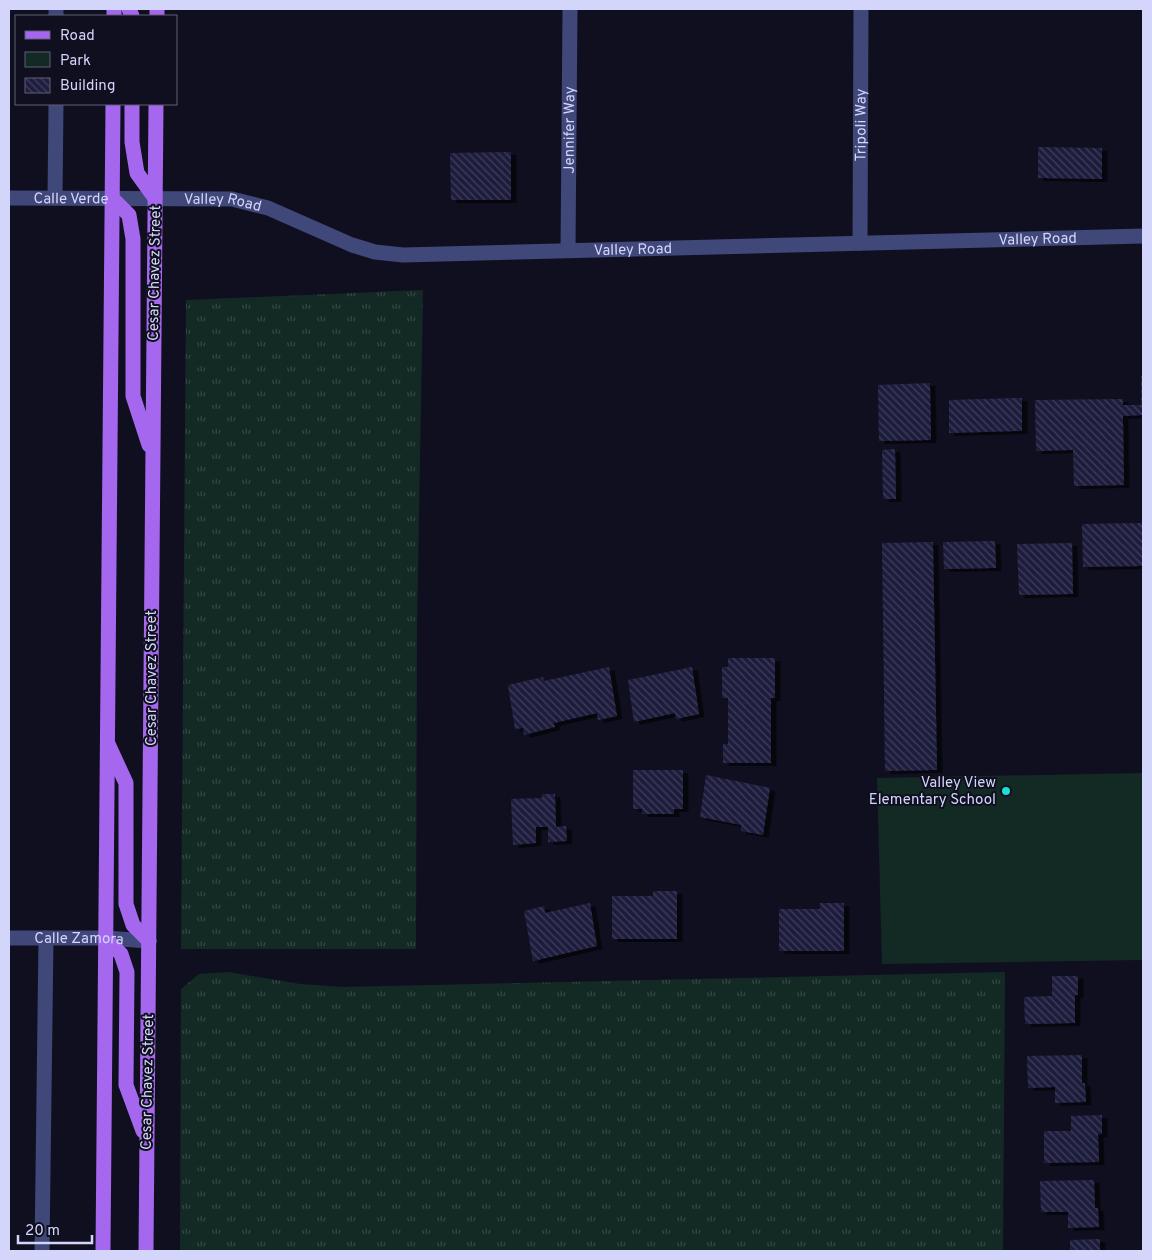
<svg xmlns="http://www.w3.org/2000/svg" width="1152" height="1260" viewBox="0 0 1152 1260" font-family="Overpass,sans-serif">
<defs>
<pattern id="grass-tufts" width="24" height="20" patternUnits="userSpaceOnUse" patternTransform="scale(1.25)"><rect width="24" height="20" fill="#132924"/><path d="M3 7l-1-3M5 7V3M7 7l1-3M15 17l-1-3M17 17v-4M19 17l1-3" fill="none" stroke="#344745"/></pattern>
<pattern id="building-back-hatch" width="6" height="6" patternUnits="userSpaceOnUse" patternTransform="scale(1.25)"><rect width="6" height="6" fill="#1f1e3e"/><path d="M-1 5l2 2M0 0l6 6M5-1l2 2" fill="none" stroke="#3f3e5b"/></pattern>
<filter id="shadow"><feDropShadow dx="5.5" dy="3" stdDeviation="0" flood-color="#0009"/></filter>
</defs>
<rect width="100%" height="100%" fill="#100f20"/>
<g fill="url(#grass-tufts)">
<polygon points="423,290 417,625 416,949 181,949 186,300"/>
<polygon points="228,972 300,984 343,987 1005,972 1003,1251 180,1251 181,989 199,974"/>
</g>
<polygon fill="#132924" points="1143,773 1143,960 882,964 877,778"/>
<g fill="url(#building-back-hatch)" filter="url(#shadow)">
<polygon points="1038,147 1102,148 1102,179 1038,178"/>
<polygon points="511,152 511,200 451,200 450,153"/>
<polygon points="1141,376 1143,376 1143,415 1123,416 1124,485 1074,486 1073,450 1036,451 1035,400 1123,399 1123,405 1141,405"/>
<polygon points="930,383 931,440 879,441 878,385"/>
<polygon points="1022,398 1022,431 949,433 949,400"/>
<polygon points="895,449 896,499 883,499 882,450"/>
<polygon points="1143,523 1143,566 1083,567 1082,524"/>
<polygon points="995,541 996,568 944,569 943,542"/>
<polygon points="933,542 937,770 885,771 882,543"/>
<polygon points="1072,543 1073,594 1019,595 1017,544"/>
<polygon points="728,658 775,658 775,698 771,698 771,763 723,763 723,744 728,744 728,698 722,698 722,667 728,667"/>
<polygon points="609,667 617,716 598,720 597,713 554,723 555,727 524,735 523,728 515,729 508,685 543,677 544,681"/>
<polygon points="692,667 699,714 676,719 675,713 634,722 628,680"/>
<polygon points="633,770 683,770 683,809 674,809 674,814 642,814 642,809 633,809"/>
<polygon points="706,775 770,788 763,835 741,831 741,825 700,817"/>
<polygon points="542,794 555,794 556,827 566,826 567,841 548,842 548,827 536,827 536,843 513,845 511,799 542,798"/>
<polygon points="653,891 677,891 677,939 612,939 612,896 653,896"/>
<polygon points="590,903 597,946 533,961 524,911 544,906 545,913"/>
<polygon points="820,903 844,903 844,951 779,951 779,909 820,909"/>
<polygon points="1052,976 1078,976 1078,995 1075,995 1075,1023 1025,1024 1024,997 1052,996"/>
<polygon points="1082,1055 1082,1083 1085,1083 1086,1102 1055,1103 1055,1087 1028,1088 1027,1056"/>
<polygon points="1102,1115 1102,1134 1098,1134 1099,1162 1044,1163 1044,1131 1071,1131 1071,1116"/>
<polygon points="1094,1180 1095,1208 1098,1208 1099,1227 1068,1228 1068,1212 1041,1212 1040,1181"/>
<polygon points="1100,1239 1100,1251 1070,1251 1070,1240"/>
</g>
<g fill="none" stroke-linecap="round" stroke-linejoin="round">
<g stroke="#404779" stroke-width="15">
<polyline points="56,16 56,9"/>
<path id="s1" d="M9,198L232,199L268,208L352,245L375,252L403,255L1143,236"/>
<polyline points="55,198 56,104"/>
<path id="s2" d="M860,243L861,9"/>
<path id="s3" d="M568,250L570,9"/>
<path id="s4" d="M9,938H105L149,941"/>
<polyline points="42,1251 46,938"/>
</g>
<g stroke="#a567ed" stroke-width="15">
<polyline points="129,9 132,16"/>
<polyline points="114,16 114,9"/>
<polyline points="157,16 157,9"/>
<polyline points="132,104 132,142 137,173 155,198"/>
<polyline points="112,198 129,215 133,239 133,396 149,445"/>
<polyline points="108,744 126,783 126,904 133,925 149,941"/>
<polyline points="105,938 121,954 127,972 126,1085 143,1131"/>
<polyline points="103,1251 113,104"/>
<polyline points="146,1251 156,104"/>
</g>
</g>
<circle fill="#1adfd2" stroke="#100f20" stroke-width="2" cx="1006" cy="791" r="5"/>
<g text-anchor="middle" stroke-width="4" stroke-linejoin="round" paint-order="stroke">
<g font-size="15" fill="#d3d5fa" stroke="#100f20">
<text dy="5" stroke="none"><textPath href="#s2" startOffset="118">Tripoli Way</textPath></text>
<text dy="5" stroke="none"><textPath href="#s3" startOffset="120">Jennifer Way</textPath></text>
<text dy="5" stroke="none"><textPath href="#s1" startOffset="62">Calle Verde</textPath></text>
<text dy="5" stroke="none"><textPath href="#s1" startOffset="214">Valley Road</textPath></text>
<text dy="5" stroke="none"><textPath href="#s1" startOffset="1039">Valley Road</textPath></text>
<text dy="5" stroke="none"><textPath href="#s1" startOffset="634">Valley Road</textPath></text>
<text transform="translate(154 273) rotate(-89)" y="5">Cesar Chavez Street</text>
<text transform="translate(151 678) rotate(-90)" y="5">Cesar Chavez Street</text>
<text dy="5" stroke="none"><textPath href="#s4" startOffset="70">Calle Zamora</textPath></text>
<text transform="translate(147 1082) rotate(-89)" y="5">Cesar Chavez Street</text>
</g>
<g font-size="15" fill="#d3d5fa" stroke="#100f20" text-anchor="end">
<text x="996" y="787">Valley View<tspan x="996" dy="17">Elementary School</tspan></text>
</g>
</g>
<rect width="1152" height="1260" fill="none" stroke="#d3d5fa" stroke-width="20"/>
<rect x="15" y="15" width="162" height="90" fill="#100f20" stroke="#5e5e77"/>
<rect x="25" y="31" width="25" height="8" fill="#a567ed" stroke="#5e5e77"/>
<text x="60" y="40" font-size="15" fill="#d3d5fa">Road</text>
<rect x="25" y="52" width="25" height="15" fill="#132924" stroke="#5e5e77"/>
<text x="60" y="65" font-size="15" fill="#d3d5fa">Park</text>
<rect x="25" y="78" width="25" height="15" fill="url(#building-back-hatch)" stroke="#5e5e77"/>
<text x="60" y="90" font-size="15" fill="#d3d5fa">Building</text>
<path d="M18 1235v8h74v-8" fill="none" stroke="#d3d5fa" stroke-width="2.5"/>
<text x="25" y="1235" font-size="15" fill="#d3d5fa" stroke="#100f20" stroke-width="4" paint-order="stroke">20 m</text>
</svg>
